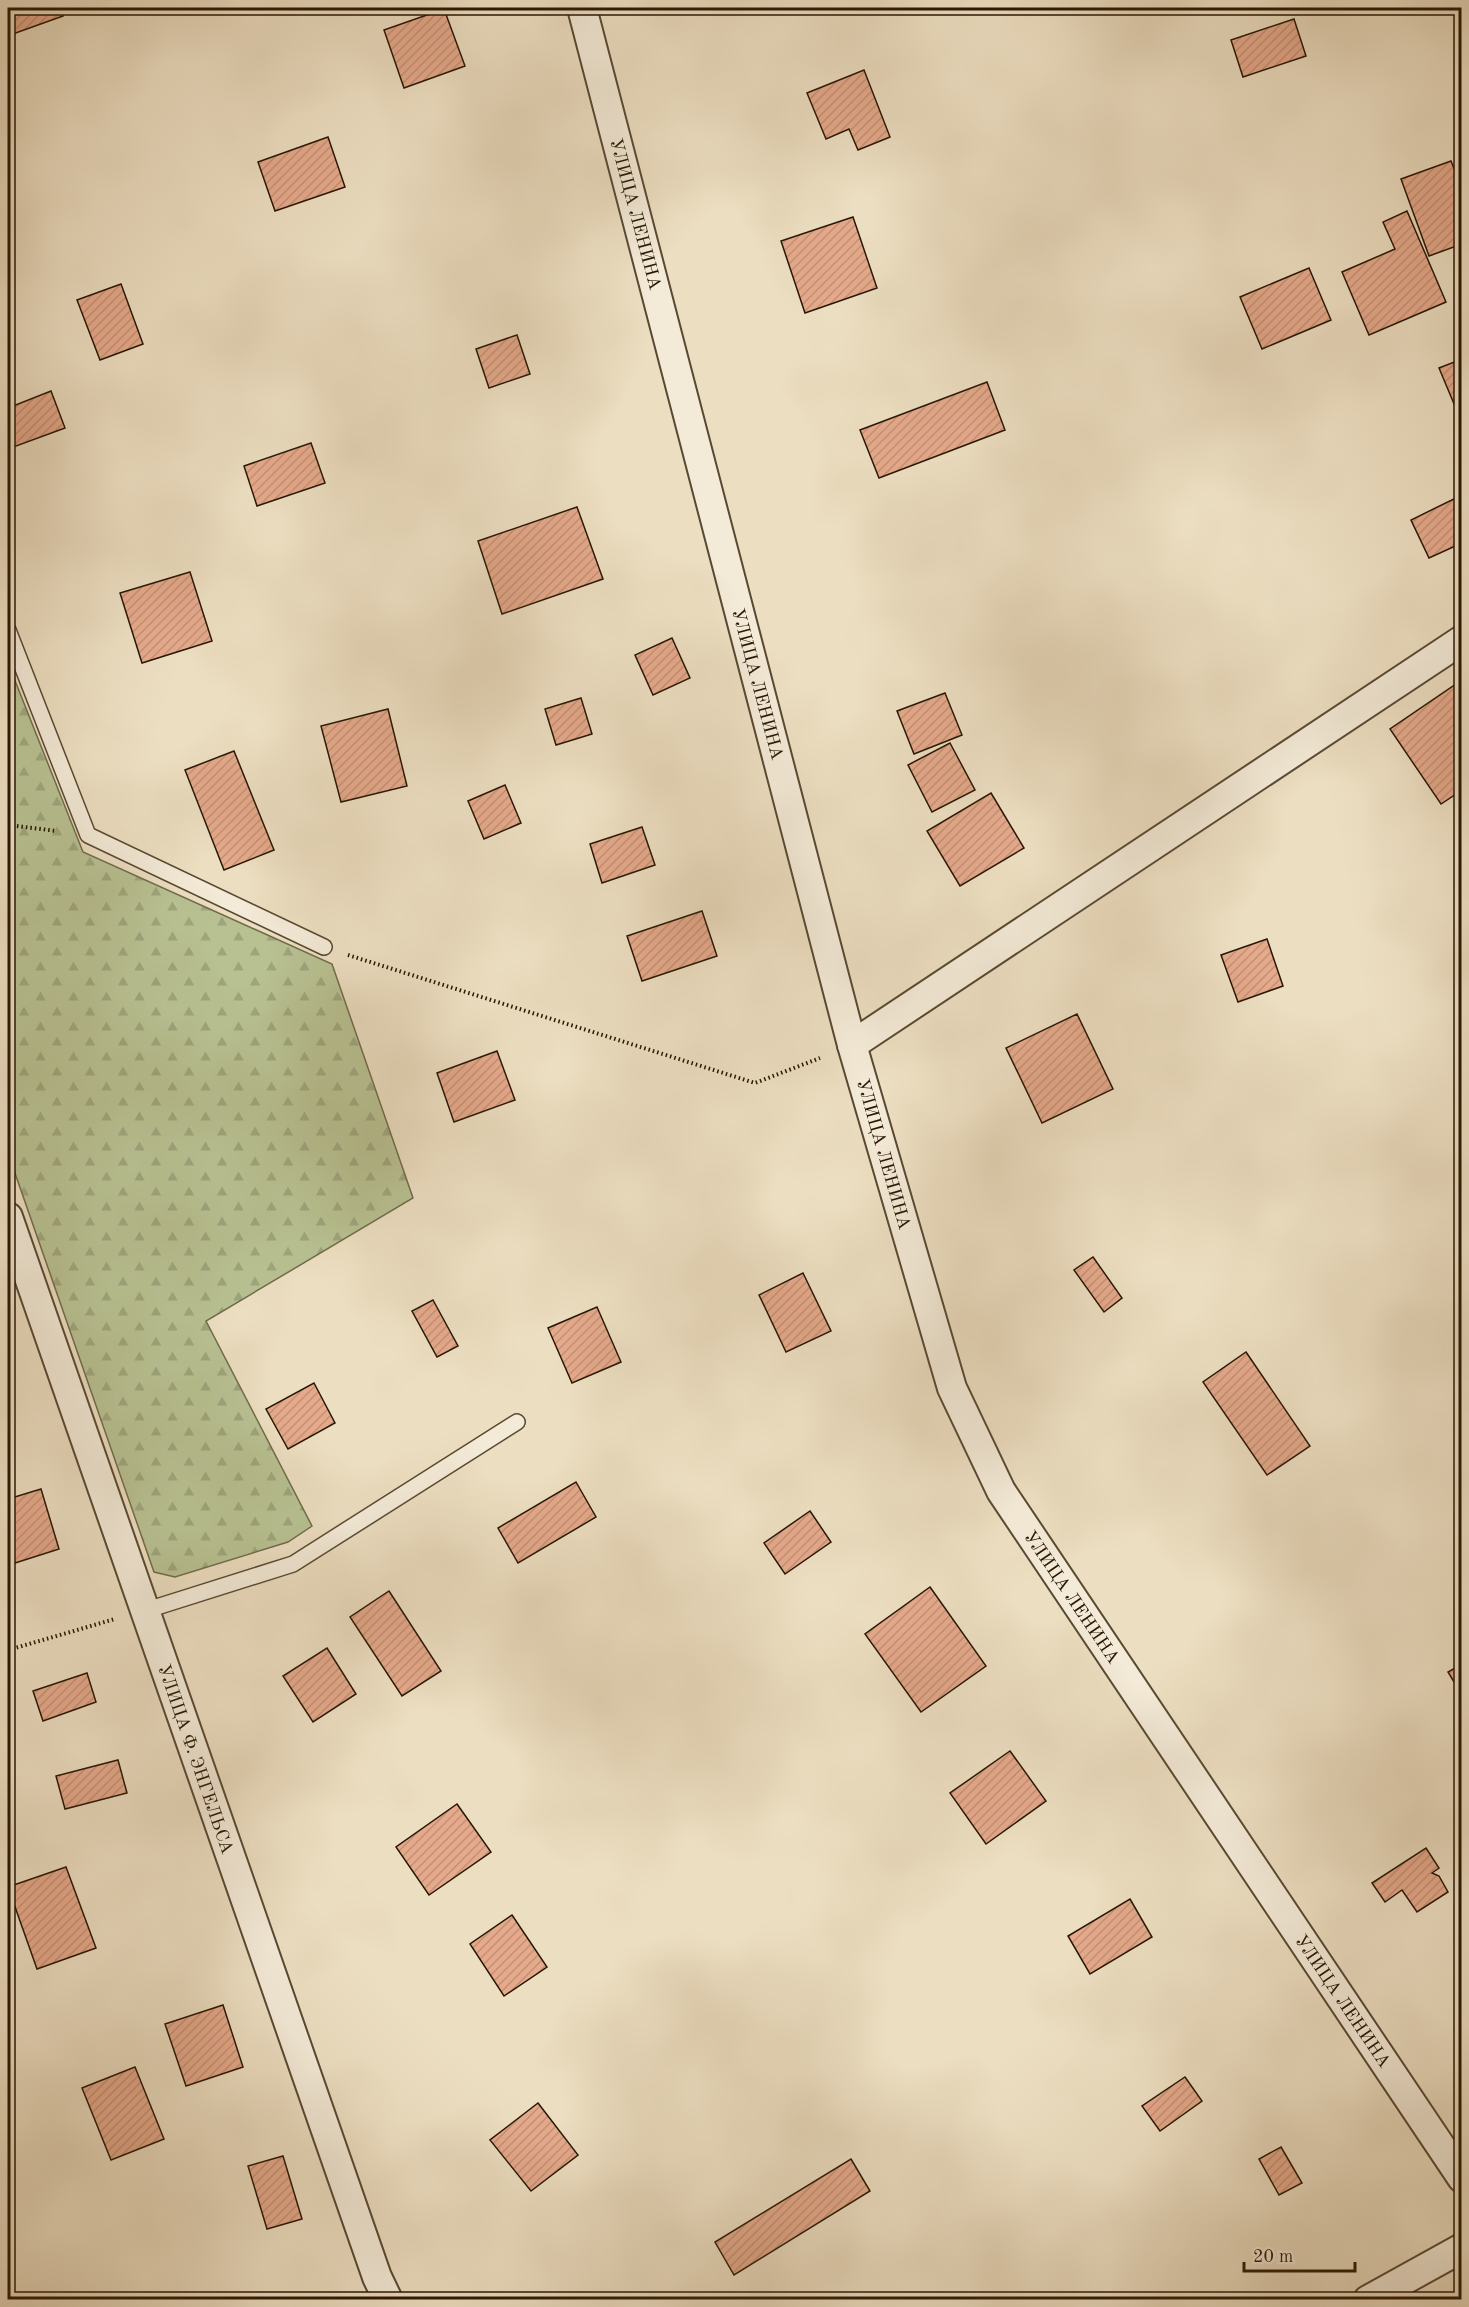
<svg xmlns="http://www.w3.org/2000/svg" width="1469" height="2307" viewBox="0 0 1469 2307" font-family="'Old Standard TT',serif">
<defs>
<pattern id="forest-firs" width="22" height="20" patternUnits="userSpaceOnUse" patternTransform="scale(1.5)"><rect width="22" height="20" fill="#b8c192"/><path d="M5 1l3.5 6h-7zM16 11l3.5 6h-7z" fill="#9ea57c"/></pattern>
<pattern id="building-hatch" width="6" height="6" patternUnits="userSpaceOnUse" patternTransform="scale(1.5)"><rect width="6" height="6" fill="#e5a98b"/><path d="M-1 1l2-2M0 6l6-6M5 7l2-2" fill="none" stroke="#c49176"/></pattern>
</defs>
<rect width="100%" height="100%" fill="#ecdec1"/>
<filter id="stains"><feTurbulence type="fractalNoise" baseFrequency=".00333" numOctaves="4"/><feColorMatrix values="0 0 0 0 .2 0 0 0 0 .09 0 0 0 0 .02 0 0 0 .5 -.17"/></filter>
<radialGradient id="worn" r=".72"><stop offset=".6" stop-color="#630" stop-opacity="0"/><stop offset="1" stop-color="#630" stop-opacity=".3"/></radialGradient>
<polygon fill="url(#forest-firs)" stroke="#706c4a" stroke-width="1.5" points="8,663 83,852 332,964 413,1198 206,1321 312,1526 288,1542 175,1577 154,1572 8,1153"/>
<g fill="url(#building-hatch)" stroke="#281703" stroke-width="1.5">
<polygon points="8,8 60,8 63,16 10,35 8,28"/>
<polygon points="444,9 465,66 404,88 384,30"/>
<polygon points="1294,19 1306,56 1243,77 1231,40"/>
<polygon points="864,70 890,137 858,150 849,129 826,139 807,93"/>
<polygon points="328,137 345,187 275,211 258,162"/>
<polygon points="1451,161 1462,188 1462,244 1429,256 1401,179"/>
<polygon points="1407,211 1446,302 1369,335 1342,272 1395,249 1383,222"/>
<polygon points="853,217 877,288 805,313 781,241"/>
<polygon points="1309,268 1331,320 1262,349 1240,297"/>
<polygon points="121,284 143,344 100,360 77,300"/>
<polygon points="517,335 530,374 489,388 476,349"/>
<polygon points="1462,359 1462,409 1457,411 1439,368"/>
<polygon points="987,382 1005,430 879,478 860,430"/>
<polygon points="51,391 65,428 8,449 8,408"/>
<polygon points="311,443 325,483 257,506 244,466"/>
<polygon points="1462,495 1462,543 1429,558 1411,520"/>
<polygon points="577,507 603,579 502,614 478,541"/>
<polygon points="190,572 212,641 142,663 120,593"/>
<polygon points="672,638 690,678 653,695 635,655"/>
<polygon points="1462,680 1462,790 1441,804 1390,729"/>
<polygon points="945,693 962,735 914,754 897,711"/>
<polygon points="581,698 592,734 556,745 545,709"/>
<polygon points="388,709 407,786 341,802 321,726"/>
<polygon points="950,743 975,790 932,812 908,765"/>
<polygon points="234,751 274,850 224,870 185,770"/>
<polygon points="505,785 521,823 484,839 468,801"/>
<polygon points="991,793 1024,848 960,886 927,831"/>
<polygon points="642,827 655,865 602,883 590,844"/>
<polygon points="702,911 717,956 642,981 627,936"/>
<polygon points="1267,939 1283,986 1238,1002 1221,955"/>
<polygon points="1077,1014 1113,1089 1042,1123 1006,1048"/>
<polygon points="497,1051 515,1100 454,1122 437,1073"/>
<polygon points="1093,1257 1122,1298 1104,1312 1074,1270"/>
<polygon points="803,1273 831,1331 786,1352 759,1295"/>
<polygon points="433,1300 458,1346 437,1357 412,1311"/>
<polygon points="597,1307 621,1362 572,1383 548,1328"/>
<polygon points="1246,1352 1310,1446 1267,1475 1203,1382"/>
<polygon points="314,1383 335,1423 288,1449 266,1409"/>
<polygon points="576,1482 596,1517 518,1563 498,1528"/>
<polygon points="41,1489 59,1549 15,1563 8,1540 8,1499"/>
<polygon points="810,1511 831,1542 785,1574 764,1543"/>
<polygon points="930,1587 986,1666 921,1712 865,1634"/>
<polygon points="389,1591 441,1671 402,1696 350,1617"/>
<polygon points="327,1648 356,1694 313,1722 283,1676"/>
<polygon points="1462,1664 1462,1695 1448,1672"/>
<polygon points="87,1673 96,1702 43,1721 33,1691"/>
<polygon points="1010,1751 1046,1801 986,1844 950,1793"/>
<polygon points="118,1760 127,1793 65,1809 56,1776"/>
<polygon points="457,1804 491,1852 429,1895 396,1847"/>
<polygon points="1426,1848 1439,1868 1432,1873 1439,1876 1448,1892 1417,1912 1402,1890 1385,1902 1372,1883"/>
<polygon points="66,1867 96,1948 37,1969 8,1887"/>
<polygon points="1130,1899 1152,1937 1090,1974 1068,1936"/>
<polygon points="512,1915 547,1967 504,1996 470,1944"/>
<polygon points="223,2005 243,2067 186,2086 165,2024"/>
<polygon points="135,2067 164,2139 111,2160 82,2088"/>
<polygon points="1185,2077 1202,2101 1160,2131 1142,2106"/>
<polygon points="538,2103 578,2155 531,2191 490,2140"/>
<polygon points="1281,2147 1302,2183 1279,2195 1259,2159"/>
<polygon points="283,2156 302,2219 267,2229 248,2166"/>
<polygon points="851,2159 870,2191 734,2275 715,2242"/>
</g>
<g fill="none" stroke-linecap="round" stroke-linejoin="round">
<g stroke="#594932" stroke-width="18">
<g id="service">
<polyline points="8,630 88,835 324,947"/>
<polyline points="144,1611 293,1564 517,1422"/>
</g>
</g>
<g stroke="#594932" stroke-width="32">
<g id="minor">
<polyline points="582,8 852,1045 952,1388 1001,1491 1462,2178"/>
<polyline points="852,1045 1462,640"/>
<polyline points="8,1217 377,2277 388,2300"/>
<polyline points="1368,2300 1462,2248"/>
</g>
</g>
<g stroke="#281703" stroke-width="4" stroke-dasharray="1.5 3" stroke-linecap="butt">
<polyline points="8,825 57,831"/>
<polyline points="348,955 755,1083 820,1058"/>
<polyline points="8,1650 115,1619"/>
</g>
<use href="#service" stroke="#f3ead7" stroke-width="15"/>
<use href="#minor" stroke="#f3ead7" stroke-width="28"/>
</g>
<g text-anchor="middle" stroke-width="6" stroke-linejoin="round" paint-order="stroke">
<g font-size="18" fill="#281703" stroke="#f3ead7">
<text transform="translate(636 214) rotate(75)" y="6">УЛИЦА ЛЕНИНА</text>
<text transform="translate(758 684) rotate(75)" y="6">УЛИЦА ЛЕНИНА</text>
<text transform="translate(884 1154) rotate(74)" y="6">УЛИЦА ЛЕНИНА</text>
<text transform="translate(1072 1597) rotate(56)" y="6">УЛИЦА ЛЕНИНА</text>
<text transform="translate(196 1759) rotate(71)" y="6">УЛИЦА Ф. ЭНГЕЛЬСА</text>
<text transform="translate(1343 2001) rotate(56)" y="6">УЛИЦА ЛЕНИНА</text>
</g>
</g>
<rect width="1469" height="2307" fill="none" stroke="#ecdec1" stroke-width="30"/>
<rect x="9" y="9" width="1451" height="2289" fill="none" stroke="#281703" stroke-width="3"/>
<rect x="15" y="15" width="1439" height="2277" fill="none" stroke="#281703" stroke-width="1.5"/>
<path d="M1244 2262v9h111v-9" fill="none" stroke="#281703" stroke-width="3"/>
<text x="1253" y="2262" font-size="18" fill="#281703" stroke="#f3ead7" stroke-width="4.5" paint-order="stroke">20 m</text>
<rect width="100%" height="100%" filter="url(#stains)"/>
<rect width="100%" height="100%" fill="url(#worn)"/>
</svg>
